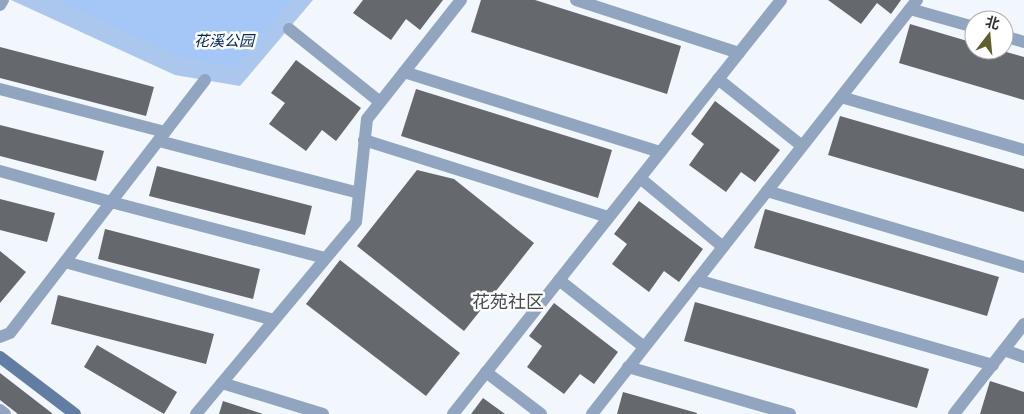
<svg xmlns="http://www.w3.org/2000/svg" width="1024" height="414" viewBox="0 0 1024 414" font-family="Literata,'Noto Sans SC',serif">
<rect width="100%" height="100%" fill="#f2f6fd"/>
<polygon fill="#acc7ed" points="11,0 313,0 240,86 175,75"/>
<polygon fill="#a4c7f8" points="57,0 292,0 236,67 180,57"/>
<g fill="#65696e">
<polygon points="363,0 443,0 420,30 406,19 391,40 353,13"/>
<polygon points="481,0 535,0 681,46 667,94 471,32"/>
<polygon points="828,0 901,0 891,14 877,3 861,24"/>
<polygon points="910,24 974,43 974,50 999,50 1024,57 1024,100 899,63"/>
<polygon points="0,47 154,87 146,116 0,78"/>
<polygon points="296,60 361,108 336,141 322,130 306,151 269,124 285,103 271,93"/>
<polygon points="416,89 612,150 598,198 401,136"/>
<polygon points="715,101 780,150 755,182 741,172 726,192 689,165 704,144 691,134"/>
<polygon points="840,116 1024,169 1024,212 828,155"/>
<polygon points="0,125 104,151 96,181 0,156"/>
<polygon points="157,166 312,206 305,235 149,196"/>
<polygon points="417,170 454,179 534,243 464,331 357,246"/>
<polygon points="0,199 55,213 47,242 0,230"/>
<polygon points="639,201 703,249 679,282 664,271 649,292 612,264 627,244 614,234"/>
<polygon points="765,209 999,277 987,316 754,248"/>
<polygon points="105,229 260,269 253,299 98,259"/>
<polygon points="0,251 26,272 0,303"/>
<polygon points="340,260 460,353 426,396 306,304"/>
<polygon points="58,295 214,334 206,364 51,324"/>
<polygon points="695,302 929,369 917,408 684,341"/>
<polygon points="554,303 618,352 594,384 580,374 564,394 527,367 542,346 529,336"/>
<polygon points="97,345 177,392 164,414 84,367"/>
<polygon points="0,373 53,414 18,414 0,400"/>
<polygon points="990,381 1024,392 1024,414 980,414"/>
<polygon points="623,392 697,413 697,414 617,414"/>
<polygon points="483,398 505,414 471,414"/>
<polygon points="223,401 263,414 219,414"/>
</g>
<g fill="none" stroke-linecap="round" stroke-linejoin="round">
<g stroke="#92a5c0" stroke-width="12">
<polyline points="576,0 739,53"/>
<polyline points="0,5 3,0"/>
<polyline points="910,9 974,27"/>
<polyline points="289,29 380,102"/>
<polyline points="1004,36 1024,42"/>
<polyline points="404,72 660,152"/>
<polyline points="718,79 802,146"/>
<polyline points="0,89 165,132"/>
<polyline points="841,97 1024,150"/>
<polyline points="364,140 608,217"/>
<polyline points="159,141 359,193"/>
<polyline points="0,171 111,202 325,258"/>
<polyline points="640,178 723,247"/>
<polyline points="767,191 1024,267"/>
<polyline points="65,262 274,320"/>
<polyline points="559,280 644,347"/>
<polyline points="697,280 993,365"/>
<polyline points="0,337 10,333 205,80"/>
<polyline points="1004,350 1024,357"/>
<polyline points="628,367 790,414"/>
<polyline points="486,372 541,414"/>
<polyline points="222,383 323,414"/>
<polyline points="0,410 5,414"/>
<polyline points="196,414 356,222 367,119 461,0"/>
<polyline points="592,414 917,0"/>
<polyline points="954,414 1024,324"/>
</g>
<polyline stroke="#92a5c0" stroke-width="12" points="453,414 781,0"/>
<polyline stroke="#627da4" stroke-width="12" points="0,357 75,414"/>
</g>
<g text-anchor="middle" stroke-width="5" stroke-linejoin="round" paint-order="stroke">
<g font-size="15" font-style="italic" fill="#032b60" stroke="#fff">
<text x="224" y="46">花溪公园</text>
</g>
<g font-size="18" fill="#464a50" stroke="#fff">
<text x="508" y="308">花苑社区</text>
</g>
</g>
<g transform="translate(989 35) rotate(16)"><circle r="24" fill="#ffffff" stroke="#acadad"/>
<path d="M0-4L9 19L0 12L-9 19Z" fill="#605f2c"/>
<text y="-8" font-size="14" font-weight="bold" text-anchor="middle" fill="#2f3133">北</text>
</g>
</svg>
